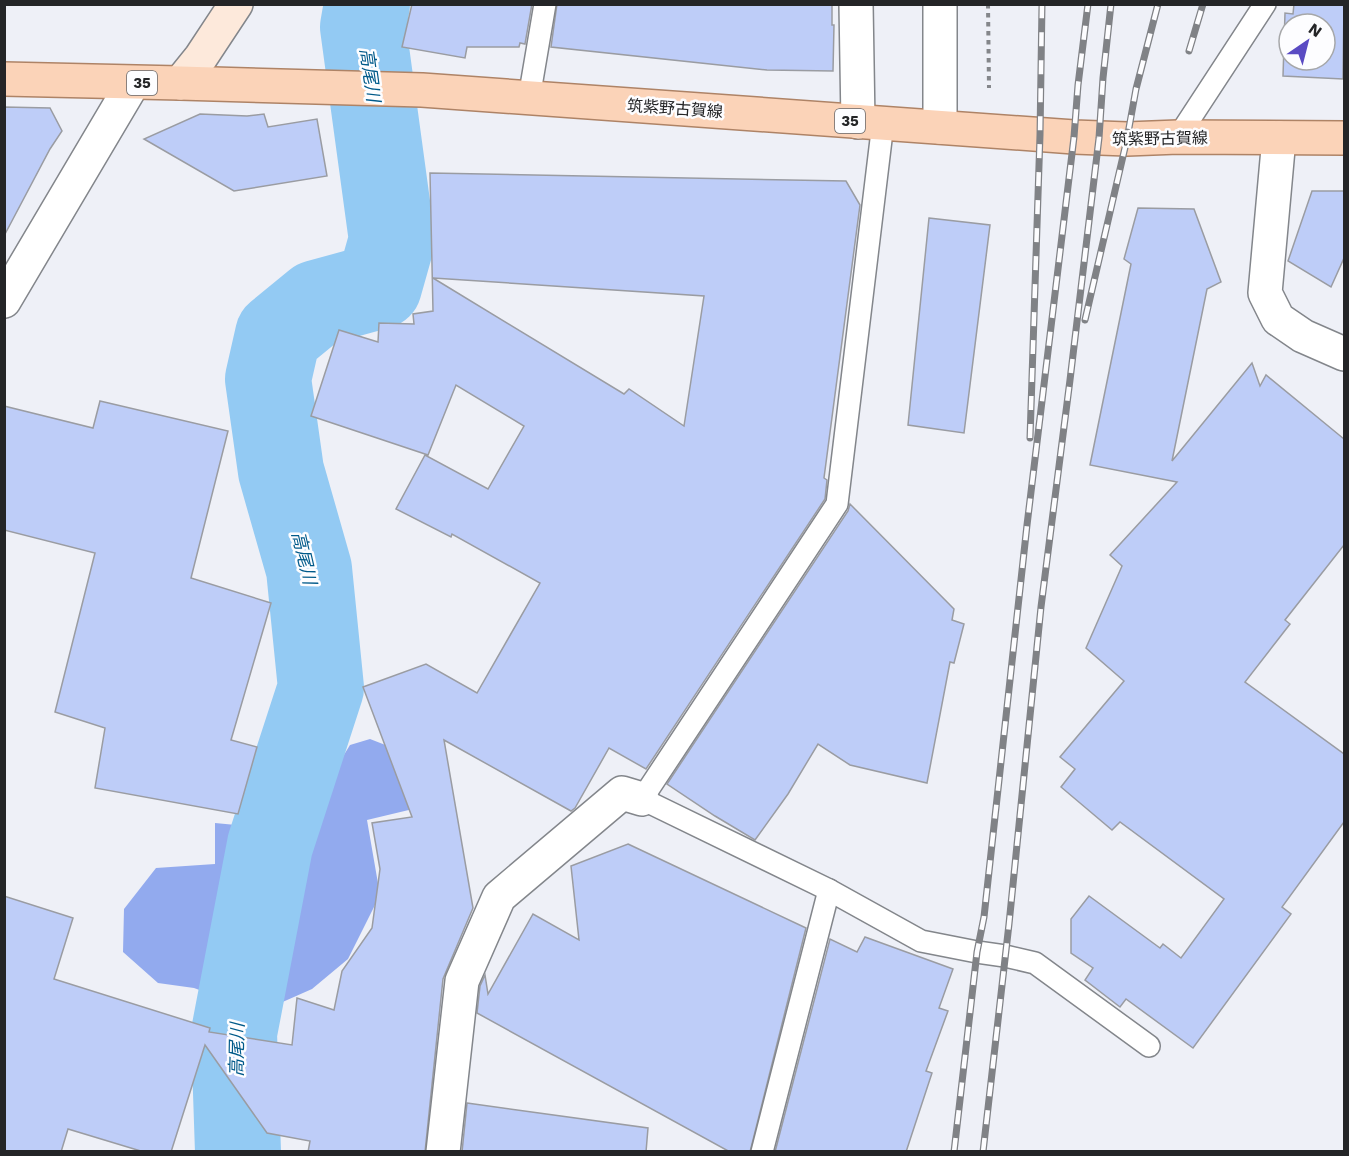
<svg xmlns="http://www.w3.org/2000/svg" width="1349" height="1156" viewBox="0 0 1349 1156" font-family="'Work Sans','Noto Sans JP',sans-serif">
<rect width="100%" height="100%" fill="#eef0f7"/>
<polygon fill="#92aaee" points="370,739 411,755 438,803 367,820 380,895 348,959 312,989 260,1012 194,988 158,983 123,952 124,909 156,868 215,864 215,823 236,825 252,790 262,759 281,745 334,771 350,745"/>
<g fill="none" stroke-linecap="round" stroke-linejoin="round">
<polyline stroke="#93caf3" stroke-width="86" points="238,1152 234,1033 270,845 321,688 309,569 281,471 268,379 278,335 317,303 379,286 392,240 363,27 367,4"/>
</g>
<g fill="#becdf8" stroke="#9a9ca2" stroke-width="1.5" fill-rule="evenodd">
<polygon points="412,4 532,4 525,44 520,43 519,47 467,47 465,58 402,47"/>
<polygon points="557,4 832,4 832,25 834,25 833,71 767,70 551,47"/>
<path d="M1294,4H1344L1343,79L1283,76L1285,13L1293,14ZM1289,24H1325V60H1289Z"/>
<polygon points="4,107 50,108 62,131 50,149 4,236"/>
<polygon points="200,114 247,116 264,114 268,127 317,119 327,176 234,191 144,139"/>
<path d="M430,173L846,181L860,205L824,478L827,480L825,499L646,769L609,748L575,808L571,811L444,740L473,908L443,979L425,1152H308L310,1141L267,1133L205,1045L171,1152H144L68,1129L61,1152H4V896L73,918L54,979L210,1028L209,1032L292,1045L297,998L334,1010L342,971L372,928L380,869L372,823L412,817L363,687L426,664L477,693L540,583L452,534L451,537L396,509L425,455L488,489L524,426L456,385L428,455L311,416L339,330L378,342L379,323L414,324L413,314L433,311ZM433,278L704,296L684,426L629,389L624,394Z"/>
<polygon points="1312,191 1344,191 1344,258 1331,287 1288,261"/>
<polygon points="1138,208 1194,209 1221,282 1207,289 1172,461 1252,363 1260,386 1266,375 1344,439 1344,545 1285,620 1290,624 1245,682 1344,754 1344,822 1282,907 1291,914 1193,1048 1126,999 1120,1007 1085,980 1093,968 1071,953 1071,919 1089,896 1160,948 1163,944 1181,958 1224,899 1120,822 1112,830 1061,787 1075,769 1060,757 1124,681 1086,648 1122,566 1110,555 1177,482 1090,465 1131,264 1124,259"/>
<polygon points="929,218 990,225 964,433 908,425"/>
<polygon points="100,401 228,431 191,578 271,603 231,740 257,747 238,814 95,788 105,728 55,712 95,553 4,530 4,406 93,428"/>
<polygon points="850,504 954,609 952,620 964,624 954,663 950,662 927,783 850,765 818,744 788,794 755,840 715,816 667,784 848,511"/>
<polygon points="628,844 806,928 750,1152 730,1152 477,1013 480,986 485,975 488,994 533,914 579,940 571,866"/>
<polygon points="865,937 953,969 939,1008 948,1011 926,1071 932,1073 906,1152 775,1152 830,939 857,952"/>
<polygon points="467,1103 648,1128 646,1152 462,1152"/>
</g>
<g fill="none" stroke-linecap="round" stroke-linejoin="round">
<g stroke="#83868b" stroke-width="24">
<g id="service">
<polyline points="529,98 545,4"/>
<polyline points="883,123 837,504 642,799 829,890 921,941 977,952 1005,956 1035,963 1149,1046"/>
<polyline points="1178,137 1265,4"/>
<polyline points="762,1152 829,890"/>
</g>
</g>
<g stroke="#83868b" stroke-width="36">
<g id="minor">
<polyline points="856,4 858,122"/>
<polyline points="940,4 940,127"/>
<polyline points="1279,138 1265,293 1278,319 1303,336 1344,354"/>
<polyline points="4,301 133,83"/>
<polyline points="443,1152 462,981 499,897 622,793 642,799"/>
</g>
</g>
<g stroke="#83868b" stroke-width="36">
<polyline id="secondary" points="180,83 201,57 236,4"/>
</g>
<g stroke="#ae8366" stroke-width="36">
<polyline id="primary" points="4,79 180,83 422,90 1074,137 1127,139 1178,137 1344,138"/>
</g>
<polyline stroke="#84868a" stroke-width="4" stroke-dasharray="4.5 4.5" stroke-linecap="butt" points="988,4 989,88"/>
<use href="#service" stroke="#fff" stroke-width="21"/>
<use href="#minor" stroke="#fff" stroke-width="33"/>
<use href="#secondary" stroke="#fde9db" stroke-width="33"/>
<use href="#primary" stroke="#fbd3b8" stroke-width="33"/>
<g stroke="#808286" stroke-width="7">
<g id="rail">
<polyline points="1189,51 1203,4"/>
<polyline points="1085,320 1127,139 1136,89 1158,4"/>
<polyline points="1030,438 1040,135 1042,4"/>
<polyline points="954,1152 977,952 984,917 1027,525 1074,137 1078,85 1088,4"/>
<polyline points="983,1152 1009,924 1041,607 1070,380 1099,138 1103,78 1111,4"/>
</g>
</g>
<use href="#rail" stroke="#fdfdff" stroke-width="4.5" stroke-dasharray="14" stroke-linecap="butt"/>
</g>
<g text-anchor="middle" stroke-width="5" stroke-linejoin="round" paint-order="stroke">
<g fill="#fdfdff" stroke="#656668" stroke-width="1.5">
<rect x="127" y="71" width="30" height="24" rx="4.5"/>
<rect x="835" y="109" width="30" height="24" rx="4.5"/>
</g>
<g font-size="15" font-weight="bold" fill="#242527">
<text x="142" y="88">35</text>
<text x="850" y="126">35</text>
</g>
<g font-size="16" fill="#242527" stroke="#fdfdff">
<text transform="translate(675 108) rotate(4)" y="6">筑紫野古賀線</text>
<text transform="translate(1160 138) rotate(-1)" y="6">筑紫野古賀線</text>
</g>
<g font-size="18" font-style="italic" fill="#005a8a" stroke="#fdfdff">
<text transform="translate(370 75) rotate(82)" y="6">高尾川</text>
<text transform="translate(304 558) rotate(77)" y="6">高尾川</text>
<text transform="translate(237 1050) rotate(-89)" y="6">高尾川</text>
</g>
</g>
<rect width="1349" height="1156" fill="none" stroke="#242527" stroke-width="12"/>
<g transform="translate(1307 42) rotate(35)"><circle r="28" fill="#fdfdff" stroke="#a6a7a9" stroke-width="1.5"/>
<path d="M0-4.5L10 22L0 15L-10 22Z" fill="#5a4bc3"/>
<text y="-9" font-size="16" font-weight="bold" text-anchor="middle" fill="#242527">N</text>
</g>
</svg>
